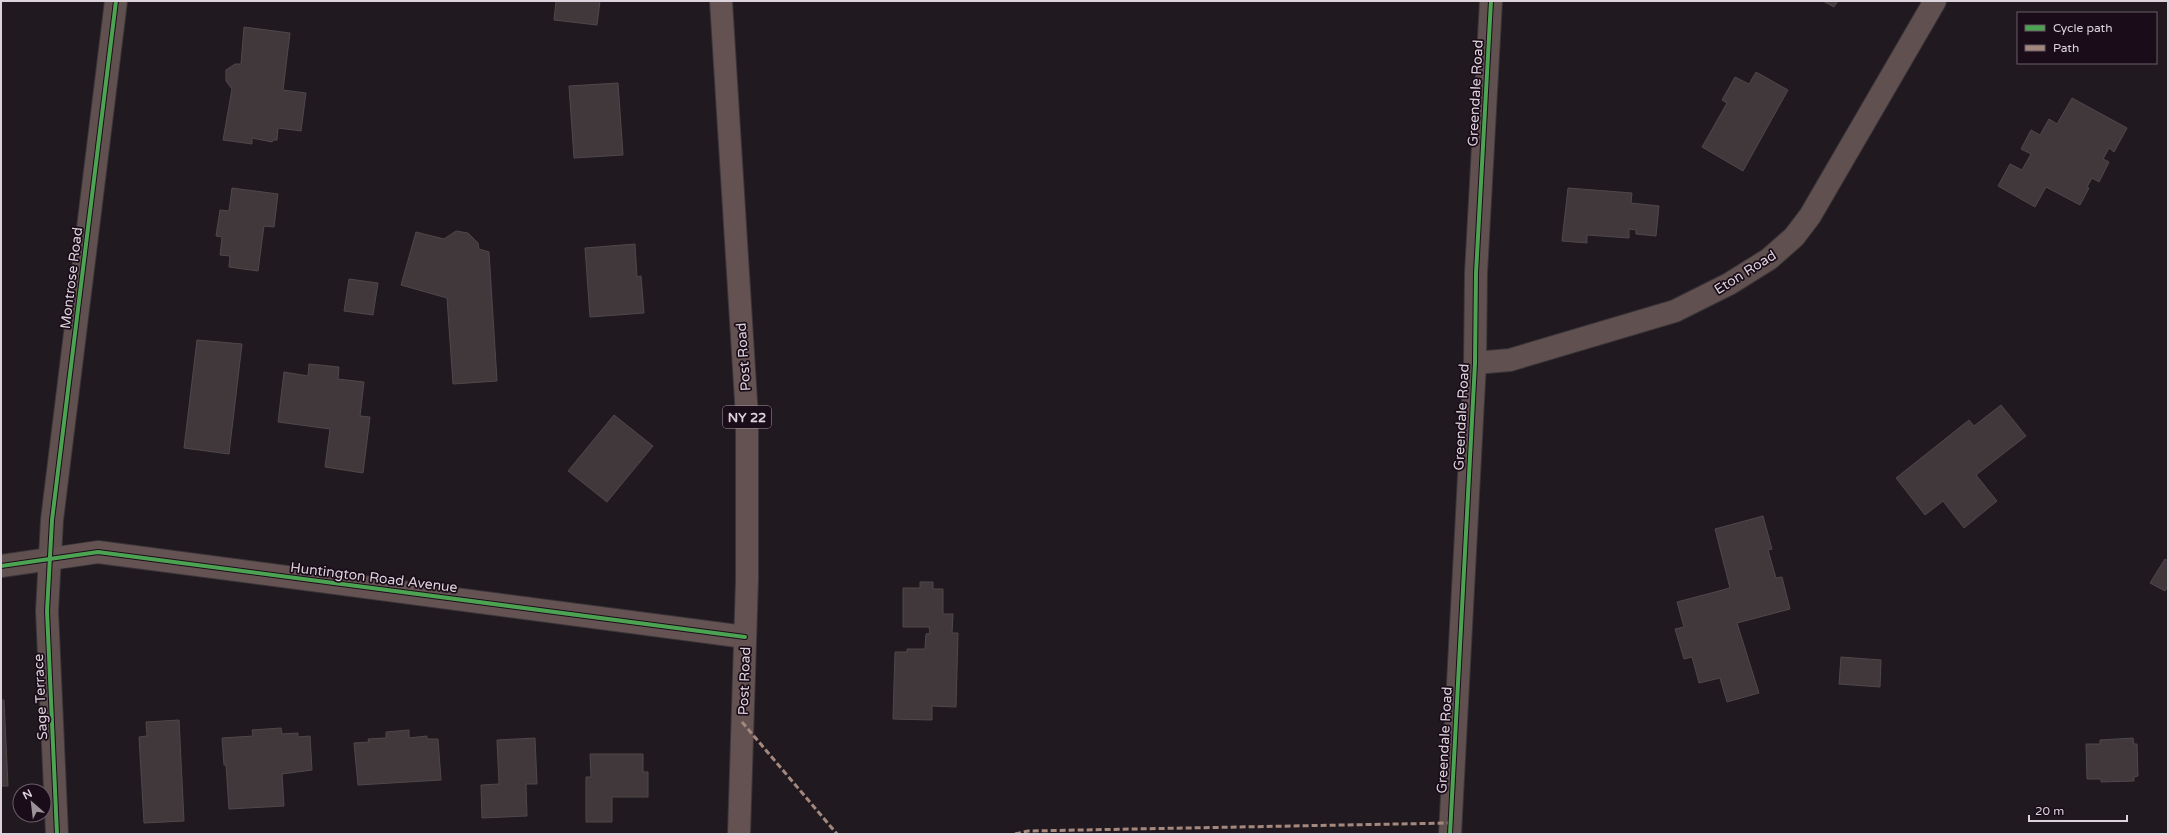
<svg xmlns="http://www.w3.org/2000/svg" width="2169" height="835" viewBox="0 0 2169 835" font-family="'Varela Round',sans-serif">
<rect width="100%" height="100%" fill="#201a20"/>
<g fill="#40383b" stroke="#4f4849">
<polygon points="556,1 600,1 597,25 554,20"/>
<polygon points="1823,1 1838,1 1834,7"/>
<polygon points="244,27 290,33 283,90 306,93 301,131 278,128 277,140 273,140 272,142 252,138 252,144 223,140 232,89 226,81 226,70 235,64 241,64"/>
<polygon points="1756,72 1788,90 1743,171 1702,147 1727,103 1722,100 1735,77 1749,84"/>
<polygon points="618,83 623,155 574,158 569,86"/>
<polygon points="2072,98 2127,128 2114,152 2109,148 2103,159 2109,162 2099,182 2092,178 2087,187 2089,188 2080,205 2046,187 2035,207 1998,186 2010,164 2022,170 2031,154 2021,149 2031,130 2040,135 2049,119 2057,124"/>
<polygon points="232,188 278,194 274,227 264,226 258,271 229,267 230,256 220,255 222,237 216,236 220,210 229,211"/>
<polygon points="1568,188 1632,193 1631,203 1659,206 1656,236 1636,234 1636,230 1629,229 1629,238 1587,235 1587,243 1562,241"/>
<polygon points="456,231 468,233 478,243 479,249 489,252 497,381 453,384 447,298 401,285 416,232 444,239"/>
<polygon points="635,244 637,277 641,276 644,313 590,317 585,248"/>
<polygon points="349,279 378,283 373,315 344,311"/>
<polygon points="197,340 242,344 229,454 184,448"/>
<polygon points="309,364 339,367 338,379 364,382 360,416 370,417 363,473 325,467 330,429 278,422 284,372 308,376"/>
<polygon points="2001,405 2026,436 1976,475 1997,501 1964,528 1943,501 1925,515 1896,478 1969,420 1974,426"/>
<polygon points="614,415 653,446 607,502 568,471"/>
<polygon points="1763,516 1772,549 1768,550 1776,578 1782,577 1790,609 1737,623 1759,693 1727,702 1720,678 1699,683 1692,657 1684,659 1675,629 1684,627 1677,602 1730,588 1715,529"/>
<polygon points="2165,559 2168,561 2168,586 2165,591 2150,583"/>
<polygon points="920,582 933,582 933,589 943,589 943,614 953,614 952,633 958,633 956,707 932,706 932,720 893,719 895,652 907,652 907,649 925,649 926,634 930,633 929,627 903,627 903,588 920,588"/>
<polygon points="1841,657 1881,660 1880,687 1839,684"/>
<polygon points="1,700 4,700 8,786 1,786"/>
<polygon points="179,720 184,821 144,823 139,737 147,736 146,722"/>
<polygon points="281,728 282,734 298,733 298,737 310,736 312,770 282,774 284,806 229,809 226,765 224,765 222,738 253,736 252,730"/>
<polygon points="409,730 409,738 427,736 427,739 438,739 441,780 358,785 354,743 369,742 368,739 386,738 386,732"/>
<polygon points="535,738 537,784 526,784 527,816 482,818 481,785 499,784 497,740"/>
<polygon points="2133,738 2134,744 2137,744 2138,776 2134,777 2134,781 2101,782 2101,779 2087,779 2086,744 2100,744 2100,740"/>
<polygon points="590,754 643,754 643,772 648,772 648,797 612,797 612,822 586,822 586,777 591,777"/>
</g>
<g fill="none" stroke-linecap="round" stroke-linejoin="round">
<g stroke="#3a3539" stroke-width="24">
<g id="street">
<polyline points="1475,363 1510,360 1675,311 1729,284 1769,259 1794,237 1810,216 1935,1"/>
<polyline points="1,566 50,559"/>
<polyline points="57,834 47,611 52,520 116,1"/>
<polyline points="1450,834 1475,363 1476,273 1491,1"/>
</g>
</g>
<g stroke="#3a3539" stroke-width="24">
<polyline id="secondary" points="50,559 98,552 745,637"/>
</g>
<g stroke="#3a3539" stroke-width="24">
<polyline id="primary" points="721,1 747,417 747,580 739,834"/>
</g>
<use href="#street" stroke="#615050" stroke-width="22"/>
<use href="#secondary" stroke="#655253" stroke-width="22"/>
<use href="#primary" stroke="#645151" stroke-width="22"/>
<g stroke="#a5887d" stroke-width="3" stroke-dasharray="6 3" stroke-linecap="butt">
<polyline points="742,722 837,834"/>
<polyline points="1015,834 1028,831 1450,823"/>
</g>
<g stroke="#1a0d19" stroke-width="6">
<g id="cycleway">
<polyline points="1,566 98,552 745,637"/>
<polyline points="57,834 47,611 52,520 116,1"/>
<polyline points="1450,834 1475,363 1476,273 1491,1"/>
</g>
</g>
<use href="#cycleway" stroke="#4ca352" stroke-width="4"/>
</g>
<g text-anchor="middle" stroke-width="3.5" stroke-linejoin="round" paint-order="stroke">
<rect fill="#1a0d19" stroke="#a298a2" stroke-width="1" x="723" y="406" width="48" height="22" rx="3"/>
<g font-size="13" font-weight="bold" fill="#ddd3dc">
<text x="747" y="422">NY 22</text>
</g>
<g font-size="14" fill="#ddd3dc" stroke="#1a0d19">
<text transform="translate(1475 93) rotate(-87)" y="5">Greendale Road</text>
<text transform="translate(1745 272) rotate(-32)" y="5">Eton Road</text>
<text transform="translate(71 278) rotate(-83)" y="5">Montrose Road</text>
<text transform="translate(743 357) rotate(-94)" y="5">Post Road</text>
<text transform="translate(1461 417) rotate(-87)" y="5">Greendale Road</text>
<text transform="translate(374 577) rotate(7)" y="5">Huntington Road Avenue</text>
<text transform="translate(744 681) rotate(-88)" y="5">Post Road</text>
<text transform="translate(40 697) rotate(-93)" y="5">Sage Terrace</text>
<text transform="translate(1444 740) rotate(-87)" y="5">Greendale Road</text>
</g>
</g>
<rect width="2169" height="835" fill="none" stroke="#ddd3dc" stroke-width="4"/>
<rect x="2017" y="12" width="140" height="52" fill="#1a0d19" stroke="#685c67"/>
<rect x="2025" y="25" width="20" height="6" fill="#4ca352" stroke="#685c67"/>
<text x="2053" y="32" font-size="12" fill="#ddd3dc">Cycle path</text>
<rect x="2025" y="45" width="20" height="6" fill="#a5887d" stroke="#685c67"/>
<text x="2053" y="52" font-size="12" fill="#ddd3dc">Path</text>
<g transform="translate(32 803) rotate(332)"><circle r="19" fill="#1a0d19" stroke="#685c67"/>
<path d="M0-3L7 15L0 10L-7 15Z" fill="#9b929a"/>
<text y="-6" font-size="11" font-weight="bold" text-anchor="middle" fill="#ddd3dc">N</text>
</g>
<path d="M2029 815v6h98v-6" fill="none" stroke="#ddd3dc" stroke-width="2"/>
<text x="2035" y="815" font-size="12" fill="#ddd3dc" stroke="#1a0d19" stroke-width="3" paint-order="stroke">20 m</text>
</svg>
